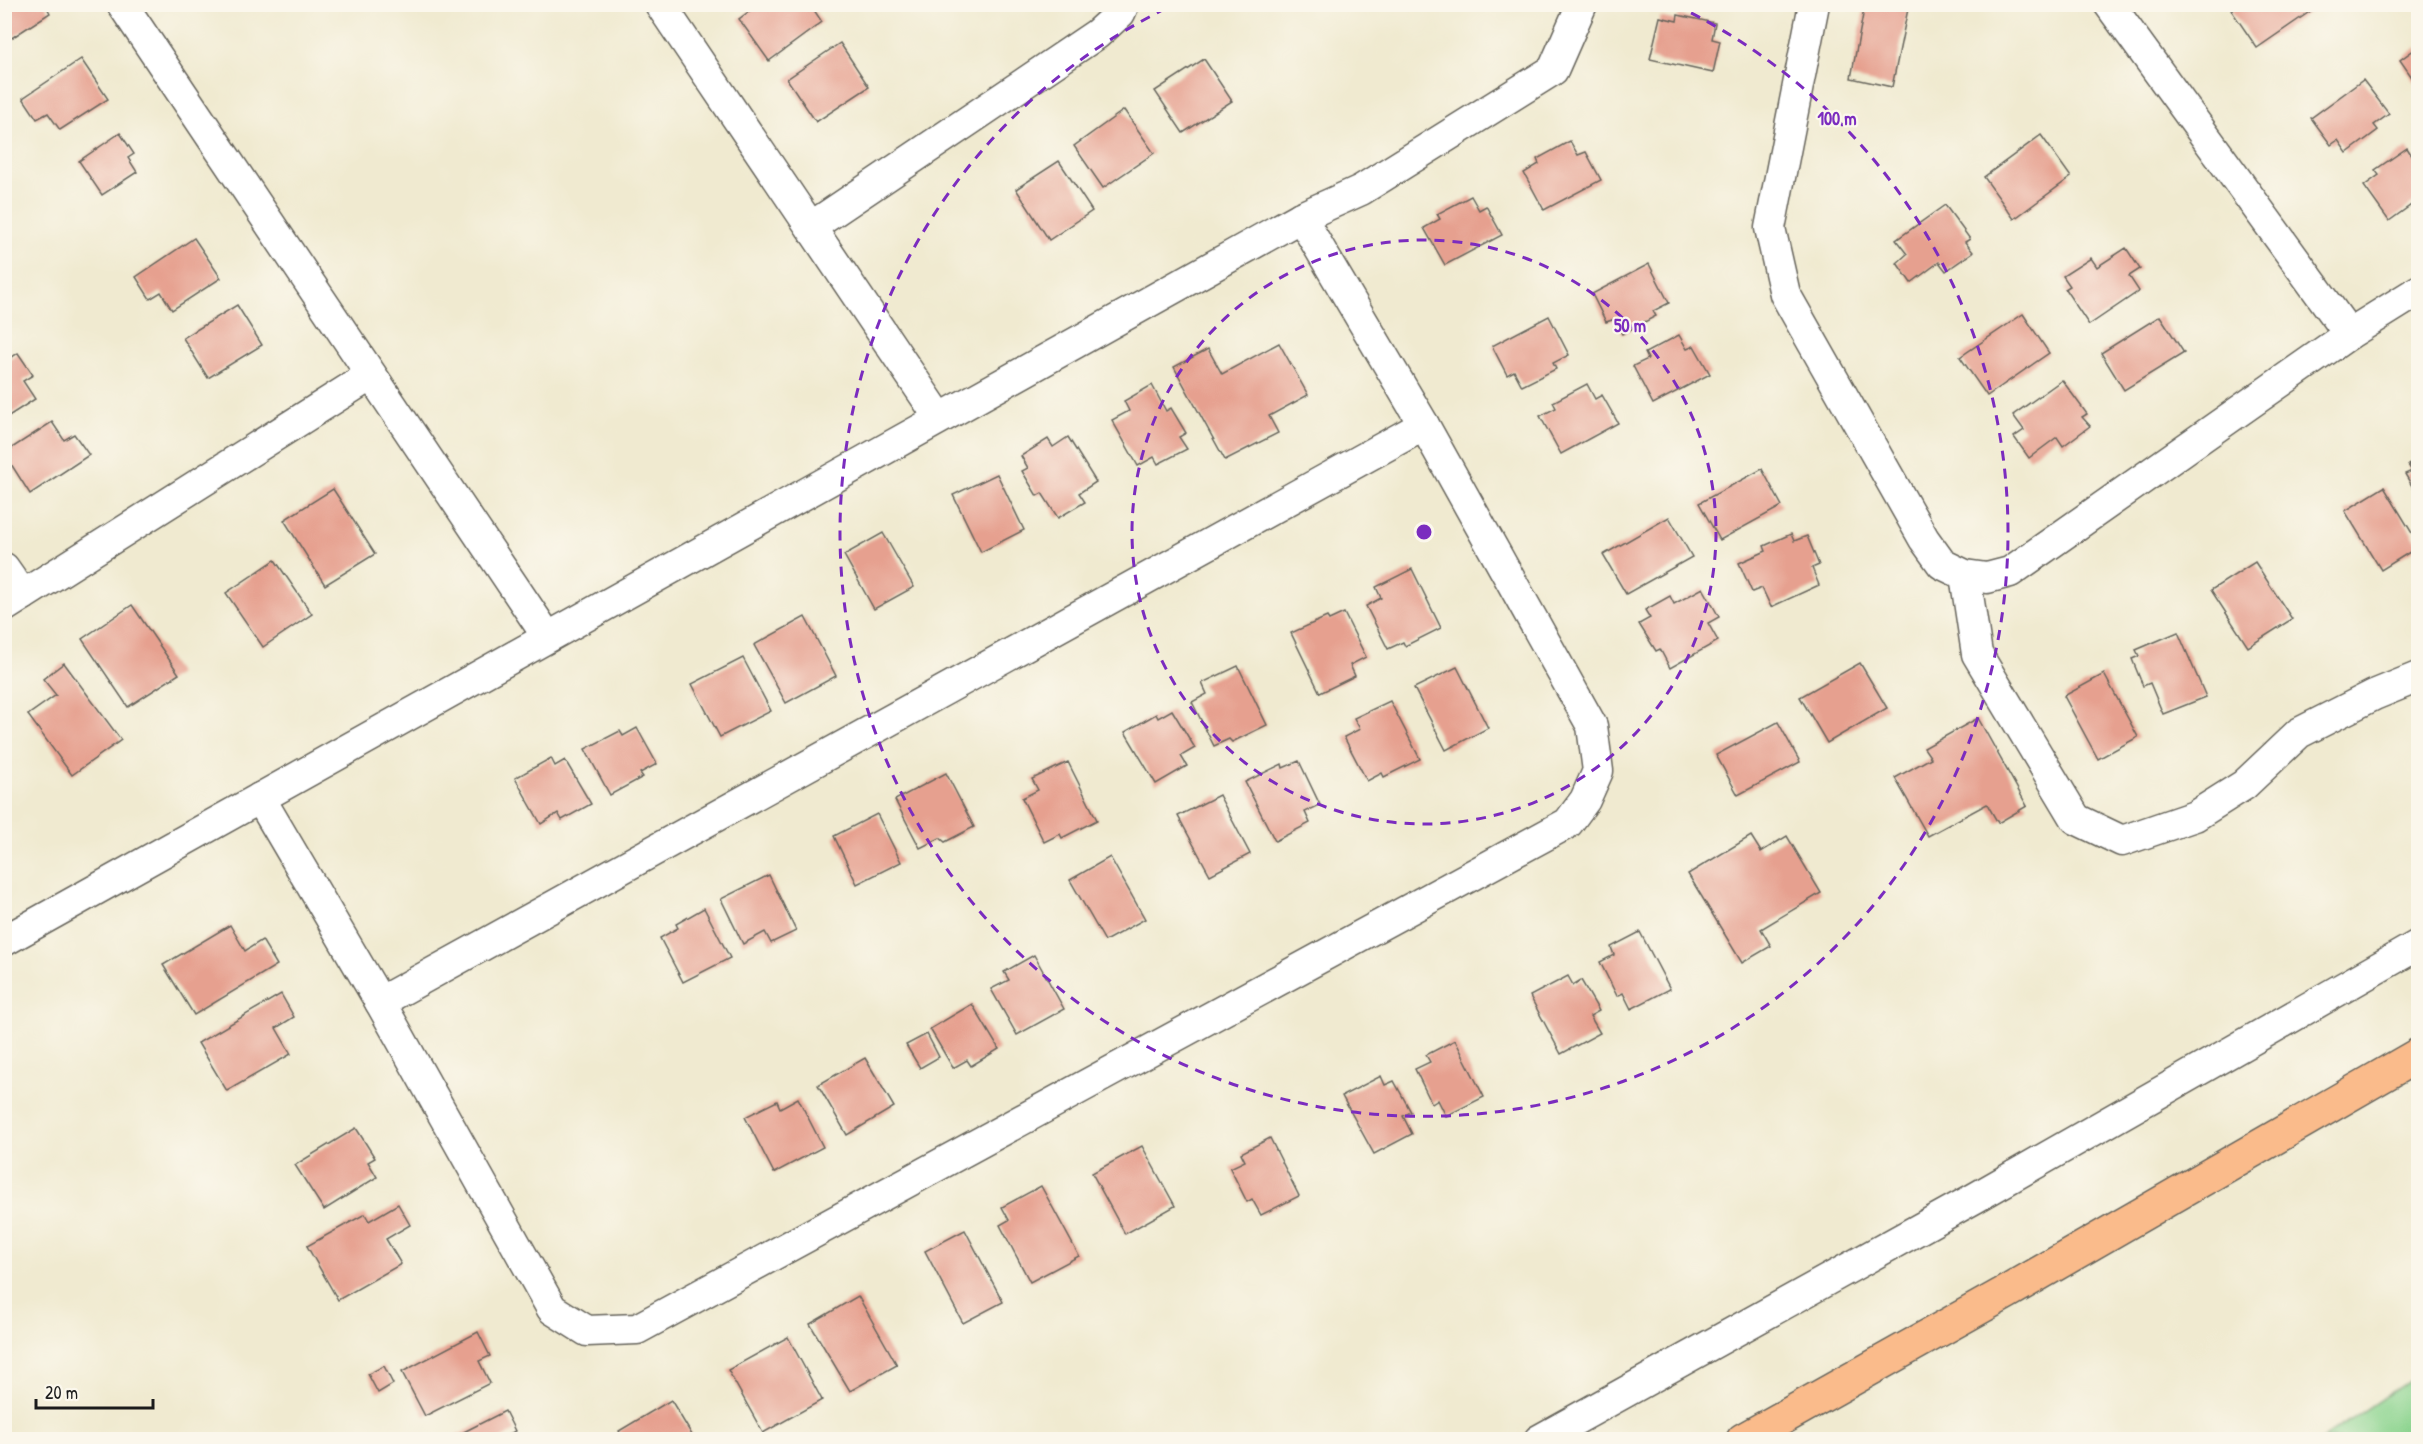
<svg xmlns="http://www.w3.org/2000/svg" width="2423" height="1444" viewBox="0 0 2423 1444" font-family="'Patrick Hand',sans-serif">
<rect width="100%" height="100%" fill="#fbf7ec"/>
<filter id="ink" filterUnits="userSpaceOnUse"><feTurbulence type="fractalNoise" baseFrequency=".0167" numOctaves="2"/><feDisplacementMap in="SourceGraphic" scale="12" xChannelSelector="R" yChannelSelector="G"/><feConvolveMatrix kernelMatrix="1 2 1 2 8 2 1 2 1" color-interpolation-filters="sRGB"/></filter>
<filter id="wash" filterUnits="userSpaceOnUse"><feTurbulence type="fractalNoise" baseFrequency=".008" numOctaves="4" result="noise"/><feDisplacementMap in="SourceGraphic" scale="24" xChannelSelector="R" yChannelSelector="G"/><feGaussianBlur stdDeviation="1.35" result="paint"/><feColorMatrix in="noise" values="0 0 0 0 0 0 0 0 0 0 0 0 0 0 0 0 0 1.4 0 .05"/><feComposite in="paint" operator="in"/></filter>
<g filter="url(#wash)">
<rect width="100%" height="100%" fill="#f0ead0"/>
<polygon fill="#8cd48f" stroke="#547856" stroke-width="1.5" points="2418,1374 2418,1439 2322,1439"/>
<g id="blocks">
<g fill="#e6a08f">
<polygon points="4,4 45,4 50,13 4,43"/>
<polygon points="759,4 810,4 822,22 769,61 739,19"/>
<polygon points="1865,4 1909,4 1892,87 1851,78"/>
<polygon points="2239,4 2316,4 2318,6 2257,48 2231,10"/>
<polygon points="1678,15 1715,23 1712,39 1720,41 1713,73 1650,59 1660,17 1677,21"/>
<polygon points="840,43 869,87 816,122 787,79"/>
<polygon points="2418,47 2418,86 2400,60"/>
<polygon points="81,59 108,99 60,130 48,113 37,119 23,98"/>
<polygon points="1204,59 1232,101 1183,133 1155,91"/>
<polygon points="2363,80 2389,114 2374,125 2378,130 2347,153 2338,140 2331,145 2311,118"/>
<polygon points="1124,110 1154,153 1103,188 1074,146"/>
<polygon points="120,133 134,154 128,158 137,172 102,195 79,161"/>
<polygon points="2041,135 2071,177 2014,219 1984,177"/>
<polygon points="1570,141 1578,155 1586,152 1601,180 1544,210 1524,173 1539,164 1537,159"/>
<polygon points="2407,148 2416,162 2418,160 2418,200 2389,221 2364,186 2379,175 2375,170"/>
<polygon points="1059,161 1092,211 1049,240 1016,189"/>
<polygon points="1471,196 1479,210 1486,206 1502,235 1445,265 1424,228 1440,219 1437,214"/>
<polygon points="1945,205 1970,239 1965,242 1973,252 1946,271 1939,262 1911,283 1897,263 1907,254 1896,240"/>
<polygon points="194,238 221,278 172,310 161,292 150,299 136,277"/>
<polygon points="2126,248 2140,269 2129,276 2139,291 2089,325 2065,289 2070,286 2063,276 2091,258 2097,267"/>
<polygon points="1649,264 1669,303 1653,311 1656,316 1622,334 1615,319 1606,322 1592,294"/>
<polygon points="237,305 262,345 208,378 183,338"/>
<polygon points="2023,314 2049,353 1987,396 1960,357"/>
<polygon points="1549,316 1569,355 1553,363 1556,369 1522,386 1514,371 1507,375 1492,346"/>
<polygon points="2160,316 2184,353 2124,390 2101,353"/>
<polygon points="1679,335 1687,349 1694,346 1710,374 1653,404 1633,366 1648,359 1645,353"/>
<polygon points="1279,343 1308,395 1269,416 1278,433 1225,460 1174,367 1208,349 1222,374"/>
<polygon points="18,353 33,375 23,381 35,399 4,419 4,362"/>
<polygon points="2062,380 2087,414 2082,417 2090,426 2063,446 2057,437 2029,458 2014,437 2024,430 2013,415"/>
<polygon points="1587,384 1595,399 1602,395 1618,423 1561,454 1540,416 1556,408 1553,402"/>
<polygon points="1152,385 1166,411 1171,408 1186,433 1179,437 1187,449 1158,464 1154,457 1138,466 1112,420 1129,411 1124,401"/>
<polygon points="52,422 64,440 74,434 89,455 30,494 4,453"/>
<polygon points="1068,437 1096,482 1079,493 1085,502 1058,518 1042,493 1037,496 1022,471 1028,468 1021,456 1048,439 1053,447"/>
<polygon points="2418,459 2418,496 2405,474 2412,471 2408,465"/>
<polygon points="1762,469 1782,506 1720,540 1699,503"/>
<polygon points="997,474 1024,530 981,552 953,495"/>
<polygon points="2384,487 2418,543 2418,547 2381,570 2345,511"/>
<polygon points="333,489 375,554 325,585 284,520"/>
<polygon points="1669,517 1692,557 1626,594 1603,555"/>
<polygon points="883,533 914,587 874,609 844,555"/>
<polygon points="1791,534 1794,541 1807,536 1819,565 1812,568 1819,585 1771,607 1762,588 1752,592 1739,563 1766,551 1764,546"/>
<polygon points="275,560 312,614 263,647 226,593"/>
<polygon points="2255,562 2292,619 2248,647 2211,590"/>
<polygon points="1412,569 1441,628 1405,646 1403,642 1388,649 1366,606 1381,598 1376,587"/>
<polygon points="1703,588 1719,617 1708,623 1718,641 1670,668 1660,649 1656,651 1639,624 1650,618 1645,610 1670,596 1674,604"/>
<polygon points="132,605 179,674 128,707 82,639"/>
<polygon points="1344,613 1366,657 1350,665 1355,676 1320,693 1291,633 1327,617 1329,620"/>
<polygon points="805,617 836,676 786,703 754,645"/>
<polygon points="2178,632 2206,697 2163,714 2150,683 2143,686 2132,659 2139,656 2136,650"/>
<polygon points="743,658 771,711 720,737 692,684"/>
<polygon points="64,663 121,740 72,775 28,715 56,695 43,679"/>
<polygon points="1860,663 1887,708 1827,743 1800,697"/>
<polygon points="1238,666 1267,725 1232,742 1229,739 1214,746 1192,702 1207,694 1202,683"/>
<polygon points="1457,667 1488,728 1446,750 1414,688"/>
<polygon points="2104,674 2138,737 2098,759 2064,696"/>
<polygon points="1390,701 1420,759 1384,777 1382,773 1367,781 1344,737 1360,729 1354,718"/>
<polygon points="1172,710 1195,748 1181,756 1187,766 1156,784 1125,732 1156,714 1158,718"/>
<polygon points="1978,718 2027,806 1998,823 1987,804 1928,836 1895,778 1931,758 1924,748"/>
<polygon points="1778,722 1800,762 1738,795 1716,755"/>
<polygon points="637,728 657,764 640,773 643,777 610,795 585,749 620,731 623,736"/>
<polygon points="551,758 555,766 565,760 591,804 562,820 558,813 541,824 515,778"/>
<polygon points="1299,761 1320,805 1305,812 1310,823 1275,841 1245,782 1282,764 1283,768"/>
<polygon points="1068,762 1097,820 1062,838 1060,834 1044,842 1022,798 1038,790 1032,779"/>
<polygon points="946,773 974,827 945,842 940,838 920,848 895,800"/>
<polygon points="1219,795 1250,854 1210,875 1178,816"/>
<polygon points="877,814 901,862 857,884 834,836"/>
<polygon points="1751,836 1761,852 1787,836 1821,893 1761,929 1771,946 1742,963 1688,874"/>
<polygon points="1110,857 1145,919 1105,941 1070,880"/>
<polygon points="769,875 796,931 771,943 765,932 743,944 721,899"/>
<polygon points="704,908 730,958 683,982 660,938 678,928 676,924"/>
<polygon points="230,925 245,951 262,940 277,965 194,1015 163,965"/>
<polygon points="1640,932 1670,989 1631,1009 1623,993 1617,996 1600,962 1614,955 1611,947"/>
<polygon points="1034,955 1064,1009 1017,1035 991,989 1009,980 1004,972"/>
<polygon points="1568,976 1573,985 1581,980 1599,1011 1590,1016 1600,1033 1561,1054 1530,996"/>
<polygon points="281,994 294,1017 276,1028 291,1054 227,1091 198,1043"/>
<polygon points="972,1004 999,1049 971,1066 967,1060 953,1068 930,1029"/>
<polygon points="927,1034 939,1057 920,1068 906,1045"/>
<polygon points="1455,1040 1484,1097 1446,1116 1438,1100 1432,1104 1415,1069 1430,1062 1426,1055"/>
<polygon points="865,1058 894,1107 847,1135 818,1085"/>
<polygon points="1381,1076 1385,1085 1394,1081 1411,1112 1403,1116 1412,1134 1374,1154 1342,1096"/>
<polygon points="798,1098 823,1147 774,1173 745,1117 777,1101 780,1108"/>
<polygon points="356,1128 375,1158 368,1162 377,1177 324,1210 295,1165"/>
<polygon points="1270,1138 1299,1196 1261,1215 1252,1199 1247,1202 1230,1168 1245,1161 1241,1153"/>
<polygon points="1142,1146 1175,1206 1125,1234 1092,1173"/>
<polygon points="1041,1186 1079,1256 1030,1282 1000,1225 1009,1220 1002,1207"/>
<polygon points="398,1204 410,1225 386,1239 401,1264 338,1300 307,1246 365,1214 369,1221"/>
<polygon points="965,1230 1003,1302 963,1323 925,1251"/>
<polygon points="858,1296 897,1365 850,1391 810,1324"/>
<polygon points="478,1332 490,1356 479,1361 490,1383 425,1416 402,1372"/>
<polygon points="788,1337 822,1400 763,1433 728,1370"/>
<polygon points="384,1366 393,1384 378,1393 368,1374"/>
<polygon points="671,1400 695,1440 624,1440 619,1431"/>
<polygon points="505,1411 515,1431 499,1440 448,1440"/>
</g>
</g>
</g>
<g filter="url(#ink)">
<use href="#blocks" fill-opacity="0" stroke="#66645b" stroke-width="1.5"/>
<g fill="none" stroke-linecap="round" stroke-linejoin="round">
<g stroke="#66645b" stroke-width="33">
<g id="street">
<polyline points="122,4 547,636"/>
<polyline points="660,4 939,417"/>
<polyline points="1814,4 1770,228 1785,294 1924,539 1942,564 1965,575 1987,578 2010,572 2349,334 2418,291"/>
<polyline points="2109,4 2349,334"/>
<polyline points="811,227 1097,34 1120,13 1124,4"/>
<polyline points="4,568 23,595"/>
<polyline points="1965,575 1977,654 2076,819 2122,841 2195,816 2244,785 2299,733 2374,695 2418,677"/>
<polyline points="4,607 371,375"/>
<polyline points="260,798 380,1002 552,1309 587,1331 637,1329 1568,823 1585,800 1598,771 1592,726 1424,425 1301,217"/>
<polyline points="4,941 1301,217 1361,190 1553,70 1582,4"/>
<polyline points="380,1002 1424,425"/>
<polyline points="1539,1440 1975,1198 2418,945"/>
</g>
</g>
<g stroke="#66645b" stroke-width="36">
<polyline id="highway" points="1743,1440 2007,1292 2418,1055"/>
</g>
<use href="#street" stroke="#fff" stroke-width="30"/>
<use href="#highway" stroke="#fabb8b" stroke-width="33"/>
</g>
</g>
<g fill="none" stroke="#7b2cbf" stroke-width="3" stroke-dasharray="10 8">
<circle cx="1424" cy="532" r="292"/>
<path d="M1675 5A584 584 0 1 1 1173 5"/>
</g>
<circle cx="1424" cy="532" r="9" fill="#7b2cbf" stroke="#fbf7ec" stroke-width="3"/>
<g font-size="18" text-anchor="middle" font-weight="bold" fill="#7b2cbf" stroke="#fbf7ec" stroke-width="4.5" stroke-linejoin="round" paint-order="stroke">
<text x="1837" y="125">100 m</text>
<text x="1630" y="332">50 m</text>
</g>
<rect width="2423" height="1444" fill="none" stroke="#fbf7ec" stroke-width="24"/>
<path d="M36 1399v9h117v-9" fill="none" stroke="#1c1c1c" stroke-width="3"/>
<text x="45" y="1399" font-size="18" fill="#1c1c1c" stroke="#fbf7ec" stroke-width="4.5" paint-order="stroke">20 m</text>
</svg>
